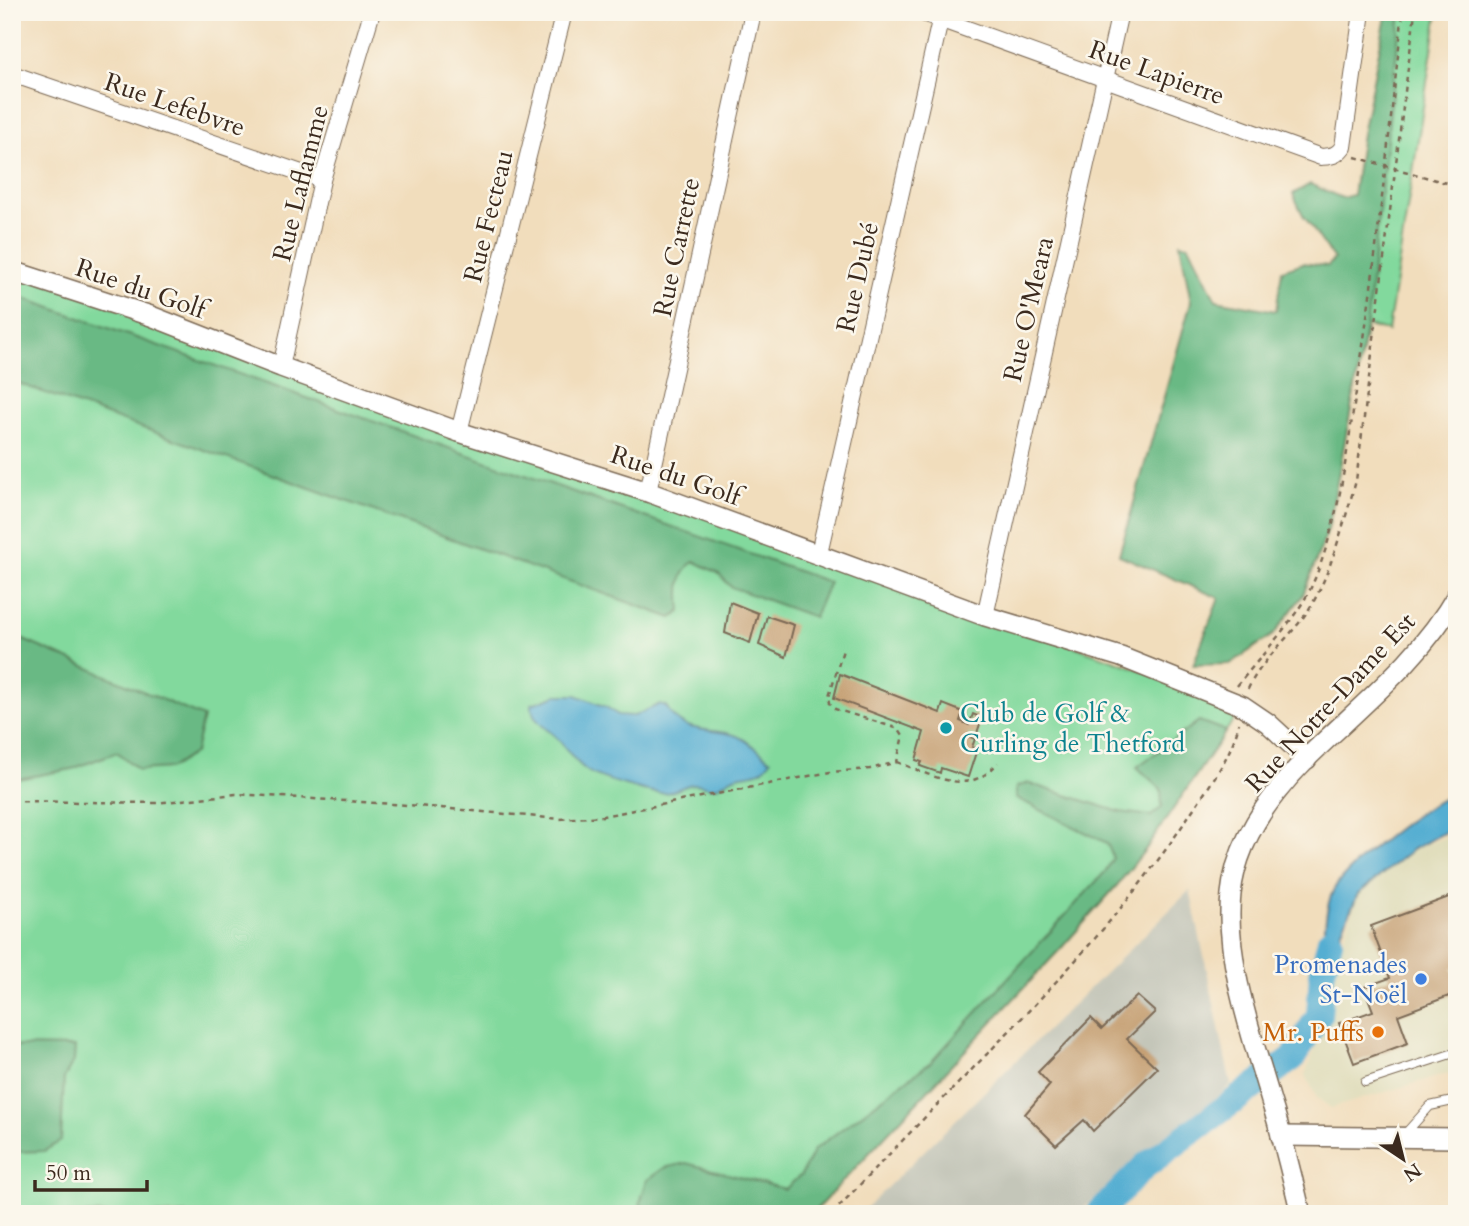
<svg xmlns="http://www.w3.org/2000/svg" width="1469" height="1226" viewBox="0 0 1469 1226" font-family="Cardo,serif">
<rect width="100%" height="100%" fill="#fbf7ec"/>
<filter id="ink" filterUnits="userSpaceOnUse"><feTurbulence type="fractalNoise" baseFrequency=".0143" numOctaves="2"/><feDisplacementMap in="SourceGraphic" scale="14" xChannelSelector="R" yChannelSelector="G"/><feConvolveMatrix kernelMatrix="1 2 1 2 8 2 1 2 1" color-interpolation-filters="sRGB"/></filter>
<filter id="wash" filterUnits="userSpaceOnUse"><feTurbulence type="fractalNoise" baseFrequency=".00686" numOctaves="4" result="noise"/><feDisplacementMap in="SourceGraphic" scale="28" xChannelSelector="R" yChannelSelector="G"/><feGaussianBlur stdDeviation="1.57" result="paint"/><feColorMatrix in="noise" values="0 0 0 0 0 0 0 0 0 0 0 0 0 0 0 0 0 1.4 0 .05"/><feComposite in="paint" operator="in"/></filter>
<g filter="url(#wash)">
<rect width="100%" height="100%" fill="#f1ddbc"/>
<polygon fill="#e0ddbb" points="1457,833 1457,1071 1331,1108 1317,1098 1305,1074 1318,1042 1331,978 1358,894 1413,849"/>
<polygon fill="#c4c6b9" points="1190,890 1231,1085 1076,1214 860,1214"/>
<g fill="#82d99d" stroke="#5e825e" stroke-width="2">
<polygon points="1400,12 1438,12 1388,331 1363,325"/>
<polygon points="12,271 1243,706 1148,846 1118,884 1064,945 812,1214 12,1214"/>
</g>
<g fill="#69b984" stroke="#527251" stroke-width="2">
<polygon points="1387,12 1401,12 1366,330 1328,530 1303,595 1274,634 1230,664 1193,665 1219,598 1119,555 1191,302 1180,243 1189,245 1216,300 1276,311 1282,270 1303,263 1328,266 1334,259 1303,215 1293,194 1310,184 1342,198 1353,195 1362,134"/>
<path d="M12,294L829,582L814,617L731,587L718,573L694,561C678,573 679,592 681,611L672,618L12,381Z"/>
<polygon points="12,635 203,717 195,752 171,768 139,770 117,752 72,769 12,780"/>
<polygon points="1199,721 1226,731 1148,846 1118,884 1064,945 812,1214 645,1214 640,1203 647,1180 664,1168 686,1163 785,1189 801,1175 814,1150 932,1061 1105,872 1113,858 1107,843 1016,798 1016,787 1028,783 1120,812 1151,816 1162,807 1161,789 1137,767"/>
<polygon points="12,1046 75,1047 74,1061 64,1078 61,1141 44,1151 12,1152"/>
</g>
<g fill="#54aed2" stroke="#486c78" stroke-width="2">
<path d="M557,695H576L606,707L618,715L634,716L660,704L666,706C681,735 707,727 734,735C746,738 761,753 771,760C759,778 751,771 734,777C728,779 723,785 716,787C708,789 703,784 695,784C685,784 676,792 665,793C654,795 599,778 589,772C574,763 567,748 556,737C545,727 531,720 532,704Z"/>
<path d="M1457,793V826L1413,849L1358,894L1322,974C1324,951 1323,909 1334,889C1347,865 1431,799 1457,793Z"/>
</g>
<g fill="none" stroke-linecap="round" stroke-linejoin="round">
<polyline stroke="#54aed2" stroke-width="26" points="1098,1214 1145,1166 1293,1058 1319,1015 1322,974 1330,940"/>
</g>
<g id="blocks">
<g fill="#c49e71">
<polygon points="730,602 758,613 750,643 725,633"/>
<polygon points="767,616 794,625 786,657 759,645"/>
<polygon points="840,674 940,713 943,704 963,712 960,721 969,725 973,714 982,718 976,736 969,734 968,736 975,739 972,747 977,749 968,777 941,768 940,773 920,766 922,762 916,760 924,732 834,698"/>
<polygon points="1457,894 1457,967 1452,968 1457,981 1457,993 1398,1015 1408,1043 1354,1063 1339,1023 1373,1011 1364,987 1390,978 1371,926"/>
<polygon points="1137,996 1155,1012 1127,1039 1157,1068 1093,1131 1084,1120 1056,1145 1025,1114 1050,1085 1038,1072 1091,1018 1102,1029"/>
</g>
</g>
</g>
<g filter="url(#ink)">
<use href="#blocks" fill-opacity="0" stroke="#7b6955" stroke-width="2"/>
<g fill="none" stroke-linecap="round" stroke-linejoin="round">
<g stroke="#7b6955" stroke-width="10">
<g id="service">
<polyline points="1365,1082 1457,1052"/>
<polyline points="1404,1135 1430,1106 1457,1100"/>
</g>
</g>
<g stroke="#7b6955" stroke-width="18">
<g id="minor">
<path d="M920,12L1321,157C1332,156 1336,156 1343,147L1362,12"/>
<polyline points="12,74 322,180"/>
<polyline points="281,367 322,180 372,12"/>
<polyline points="459,432 564,12"/>
<polyline points="648,492 753,12"/>
<polyline points="819,553 942,12"/>
<polyline points="985,616 1120,12"/>
</g>
</g>
<g stroke="#7b6955" stroke-width="22">
<g id="tertiary">
<polyline points="12,271 151,316 281,367 459,432 648,492 985,616 1121,657 1243,706 1268,723 1307,759"/>
<polyline points="1281,1136 1457,1138"/>
<path d="M1301,1214C1292,1176 1283,1138 1271,1101C1253,1039 1224,959 1231,894C1236,841 1270,795 1307,758C1359,707 1421,659 1457,595"/>
</g>
</g>
<g stroke="#7b6955" stroke-width="2.5" stroke-dasharray="5 5" stroke-linecap="butt">
<polyline points="1355,157 1457,186"/>
<path d="M1237,686C1259,658 1300,615 1313,583C1339,523 1346,457 1356,392C1376,266 1388,139 1403,12"/>
<path d="M1248,689C1261,660 1289,639 1307,612C1329,581 1345,518 1356,481L1415,12"/>
<path d="M897,762C920,770 952,789 976,779C985,776 992,769 998,763"/>
<polyline points="12,801 156,803 236,794 408,805 560,819 603,816 830,772 870,769 897,762 903,735 899,729 835,709 830,703 829,696 843,650"/>
<path d="M832,1214C883,1160 935,1107 987,1054C1061,978 1134,901 1192,811C1210,785 1232,755 1239,723"/>
</g>
<use href="#service" stroke="#fff" stroke-width="8"/>
<use href="#minor" stroke="#fff" stroke-width="16"/>
<use href="#tertiary" stroke="#fff" stroke-width="19"/>
</g>
</g>
<circle fill="#0f9aa8" stroke="#fbf7ec" stroke-width="2.5" cx="946" cy="728" r="7"/>
<circle fill="#3f7fe0" stroke="#fbf7ec" stroke-width="2.5" cx="1421" cy="979" r="7"/>
<circle fill="#e8710a" stroke="#fbf7ec" stroke-width="2.5" cx="1378" cy="1032" r="7"/>
<g text-anchor="middle" stroke-width="5" stroke-linejoin="round" paint-order="stroke">
<g font-size="26" fill="#3b2a1e" stroke="#fbf7ec">
<text transform="translate(1157 72) rotate(20)" y="9">Rue Lapierre</text>
<text transform="translate(175 104) rotate(19)" y="9">Rue Lefebvre</text>
<text transform="translate(300 183) rotate(-76)" y="9">Rue Laflamme</text>
<text transform="translate(488 216) rotate(-76)" y="9">Rue Fecteau</text>
<text transform="translate(676 247) rotate(-78)" y="9">Rue Carrette</text>
<text transform="translate(857 277) rotate(-77)" y="9">Rue Dubé</text>
<text transform="translate(141 288) rotate(19)" y="9">Rue du Golf</text>
<text transform="translate(1028 309) rotate(-77)" y="9">Rue O'Meara</text>
<text transform="translate(676 475) rotate(19)" y="9">Rue du Golf</text>
<text transform="translate(1330 702) rotate(-47)" y="9">Rue Notre-Dame Est</text>
</g>
<g font-size="26" fill="#0d838f" stroke="#fbf7ec" text-anchor="start">
<text x="960" y="722">Club de Golf &amp;<tspan x="960" dy="30">Curling de Thetford</tspan></text>
</g>
<g font-size="26" fill="#366cbe" stroke="#fbf7ec" text-anchor="end">
<text x="1407" y="973">Promenades<tspan x="1407" dy="30">St-Noël</tspan></text>
</g>
<g font-size="26" fill="#c56008" stroke="#fbf7ec" text-anchor="end">
<text x="1364" y="1041">Mr. Puffs</text>
</g>
</g>
<rect width="1469" height="1226" fill="none" stroke="#fbf7ec" stroke-width="42"/>
<g transform="translate(1403 1159) rotate(145)" stroke="#fbf7ec" stroke-width="5" paint-order="stroke">
<path d="M0-5L12 26L0 18L-12 26Z" fill="#3b2a1e"/>
<text y="-10" font-size="19" font-weight="bold" text-anchor="middle" fill="#3b2a1e">N</text>
</g>
<path d="M35 1180v10h112v-10" fill="none" stroke="#3b2a1e" stroke-width="3.5"/>
<text x="46" y="1180" font-size="21" fill="#3b2a1e" stroke="#fbf7ec" stroke-width="5" paint-order="stroke">50 m</text>
</svg>
